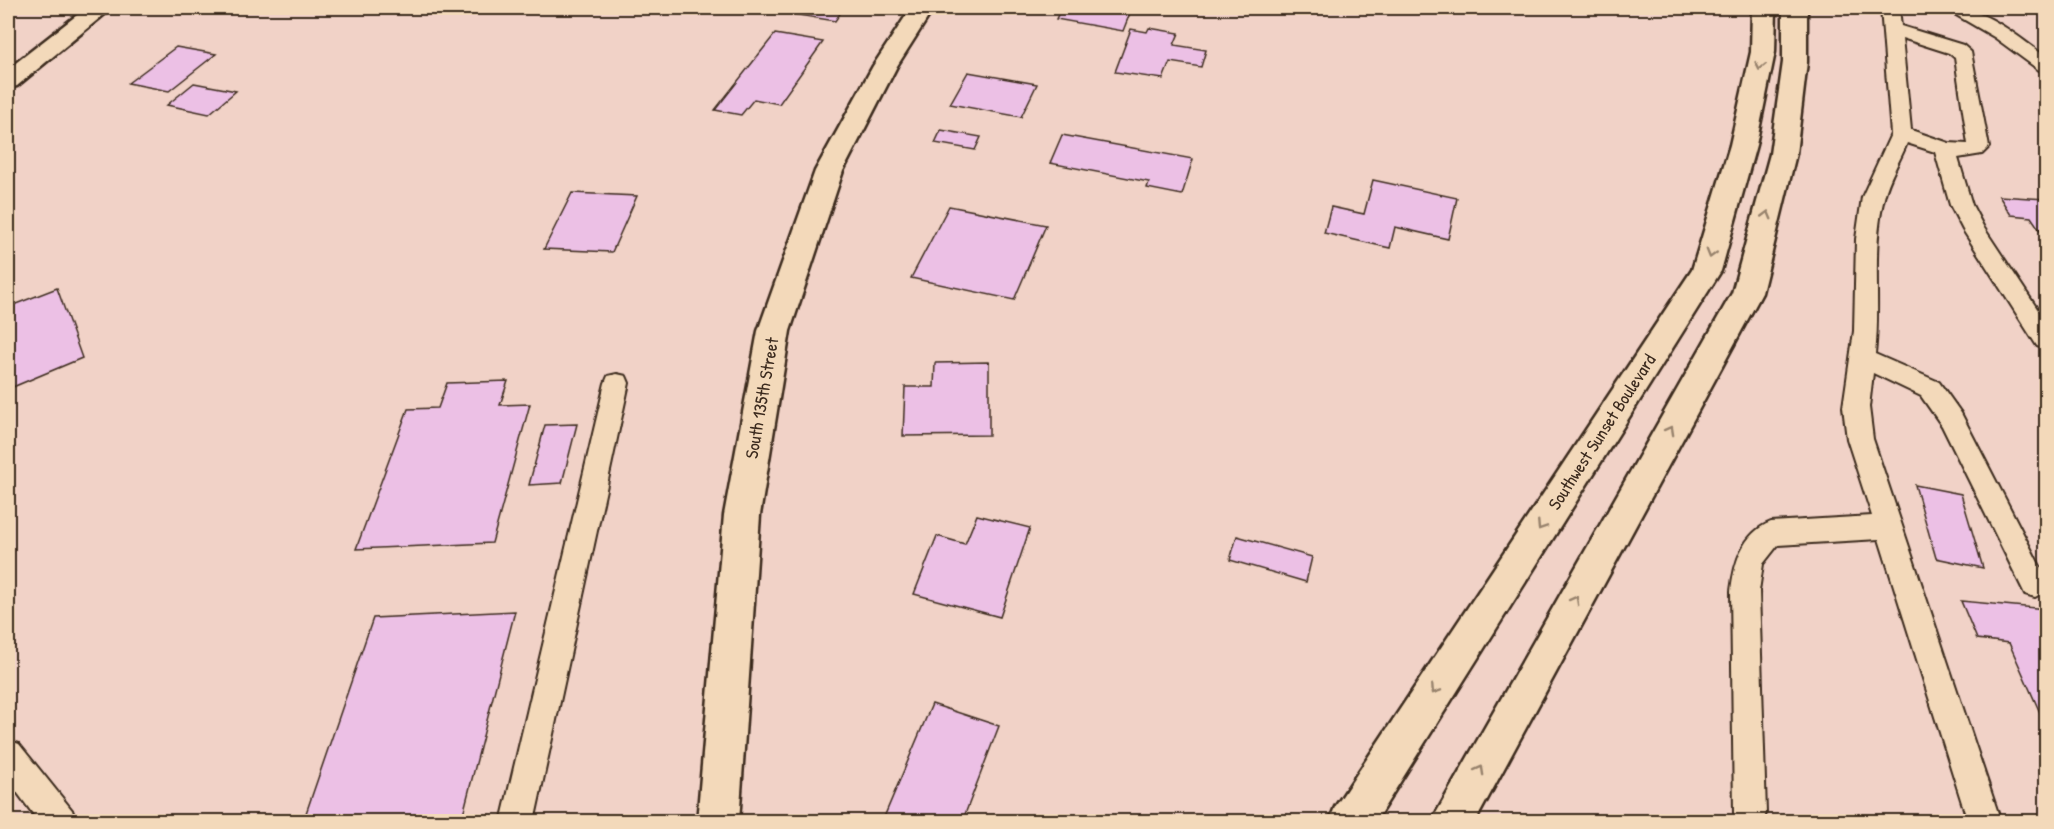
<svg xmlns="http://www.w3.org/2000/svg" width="2054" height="829" viewBox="0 0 2054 829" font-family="'Patrick Hand',sans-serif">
<rect width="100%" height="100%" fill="#f1d2c7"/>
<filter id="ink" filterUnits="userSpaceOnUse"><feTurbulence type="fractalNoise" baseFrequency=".0167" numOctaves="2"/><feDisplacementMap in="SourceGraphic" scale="12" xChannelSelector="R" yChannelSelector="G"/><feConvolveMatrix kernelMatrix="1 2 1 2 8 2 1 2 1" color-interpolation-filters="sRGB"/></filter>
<g filter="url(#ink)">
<g fill="#ecc0e5" stroke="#3b2a1e" stroke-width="1.5">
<polygon points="770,8 844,8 835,21 768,10"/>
<polygon points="1061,8 1132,8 1123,31 1056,19"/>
<polygon points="1149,28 1179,33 1174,45 1206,50 1201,67 1170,62 1163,79 1115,72 1131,29 1147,32"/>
<polygon points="775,34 823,42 779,104 754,99 741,115 715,110"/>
<polygon points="176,47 216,54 169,91 128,83"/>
<polygon points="968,72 1037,84 1021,117 950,104"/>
<polygon points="194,83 236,91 209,114 167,105"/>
<polygon points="941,130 981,137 975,150 935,143"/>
<polygon points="1062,135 1193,159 1182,195 1147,188 1149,182 1050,163"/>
<polygon points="1373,180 1457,198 1448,239 1395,227 1390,248 1324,233 1331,207 1364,214"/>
<polygon points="572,193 637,196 612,252 544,249"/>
<polygon points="1999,196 2046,199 2046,239 2031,217 2011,215"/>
<polygon points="949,206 1046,225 1014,300 911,278"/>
<polygon points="57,288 82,358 8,389 8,307"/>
<polygon points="989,362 989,435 903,436 905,387 934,387 935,363"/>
<polygon points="508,381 500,405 530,404 492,543 356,549 408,409 438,408 447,383"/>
<polygon points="577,424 562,483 529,485 545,425"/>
<polygon points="1915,485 1961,494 1983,568 1936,558"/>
<polygon points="977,515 1030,528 1000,617 914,594 937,536 965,544"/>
<polygon points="1237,536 1312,557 1306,582 1230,560"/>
<polygon points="1961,601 2046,609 2046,726 2009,643 1977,639"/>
<polygon points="515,611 461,822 303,822 373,618"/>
<polygon points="932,704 999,726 962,822 882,822"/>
</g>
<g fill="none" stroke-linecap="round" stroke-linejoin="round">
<g stroke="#3b2a1e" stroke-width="4">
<g id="service">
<path d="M1881,8H1899L1901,26L1963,45L1971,52L1989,147L1982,154L1958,158L1972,205L1984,228L2046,322V349L2037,346L1963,230L1950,205L1935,152L1907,143C1900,161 1888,179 1884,198C1871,249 1881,303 1875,354L1939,382L1961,413L2045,576L2046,591L2035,597L2025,594L1942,426L1921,396L1873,373L1869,407L1873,439L2001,822H1968L1879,539L1778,545L1763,564L1759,591L1766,813L1763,822H1737L1734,813L1731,591C1734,564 1742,533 1771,522L1872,516L1847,439L1843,407L1854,331L1856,239L1862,197L1891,134ZM1902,38L1949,53L1955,58L1968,144L1949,143L1911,130Z"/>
<path d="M1944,8C1982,4 2017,36 2046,57V72L2039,70L1994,37Z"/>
<polygon points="617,374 626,376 629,383 534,822 501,822 605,383 608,376"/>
<polygon points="8,740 19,744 72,810 76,822 39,822 8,780"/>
</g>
</g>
<g stroke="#3b2a1e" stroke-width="5">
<polygon id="minor" points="911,8 934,8 897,66 843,171 790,331 760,515 739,822 697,822 724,515 758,331 815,171 873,66"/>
</g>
<g stroke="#3b2a1e" stroke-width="5">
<polygon id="tertiary" points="86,8 112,8 17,86 8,88 8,69"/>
</g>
<g stroke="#3b2a1e" stroke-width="5">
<g id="secondary">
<polygon points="1752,8 1776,8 1775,52 1756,145 1721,271 1375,822 1329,822 1335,807 1692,270 1730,145 1751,52"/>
<polygon points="1783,8 1807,8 1807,62 1796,154 1762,293 1475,822 1431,822 1732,293 1770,154 1783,62"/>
</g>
</g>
<use href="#service" fill="#f3d9ba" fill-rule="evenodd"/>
<use href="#minor" fill="#f3d9ba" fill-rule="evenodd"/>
<use href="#tertiary" fill="#f3d9ba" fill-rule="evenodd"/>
<use href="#secondary" fill="#f3d9ba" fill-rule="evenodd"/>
</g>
<defs><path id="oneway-chevron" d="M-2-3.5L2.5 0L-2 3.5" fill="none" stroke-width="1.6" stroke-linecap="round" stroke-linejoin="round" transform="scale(1.5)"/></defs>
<g stroke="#97826c">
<use href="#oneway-chevron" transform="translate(1760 66) rotate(102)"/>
<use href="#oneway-chevron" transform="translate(1767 215) rotate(-75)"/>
<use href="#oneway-chevron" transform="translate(1711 254) rotate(106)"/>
<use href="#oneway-chevron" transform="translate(1670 430) rotate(-61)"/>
<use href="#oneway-chevron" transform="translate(1541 526) rotate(123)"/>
<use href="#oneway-chevron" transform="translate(1575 600) rotate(-61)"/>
<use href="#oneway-chevron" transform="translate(1435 690) rotate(123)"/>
<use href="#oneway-chevron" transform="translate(1480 770) rotate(-61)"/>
</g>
</g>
<g text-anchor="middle" stroke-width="6" stroke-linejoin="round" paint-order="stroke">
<g font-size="18" fill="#3b2a1e" stroke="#f3d9ba">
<text transform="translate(762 398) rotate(-80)" y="6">South 135th Street</text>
<text transform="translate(1602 432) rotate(-57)" y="6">Southwest Sunset Boulevard</text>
</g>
</g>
<rect width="2054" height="829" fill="none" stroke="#f3d9ba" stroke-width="30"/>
<rect x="15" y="15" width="2024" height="799" fill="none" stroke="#3b2a1e" stroke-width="2" filter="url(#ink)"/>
</svg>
